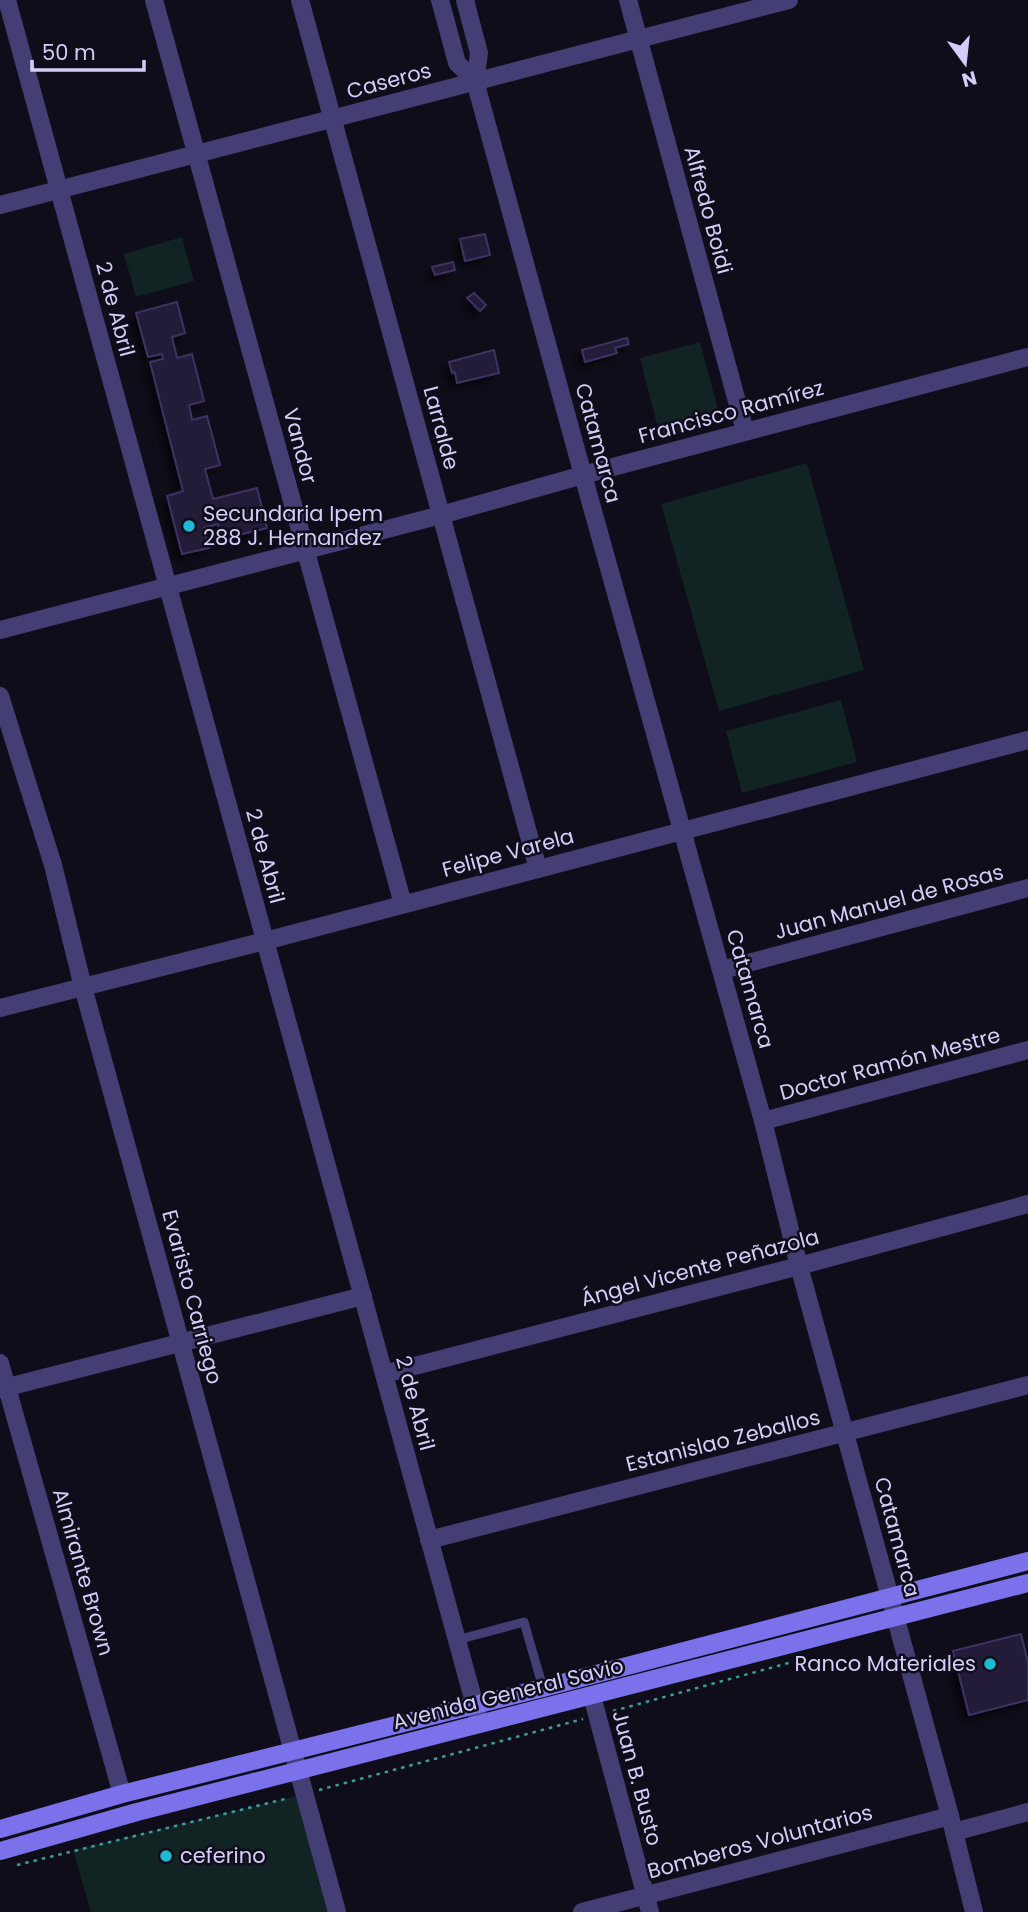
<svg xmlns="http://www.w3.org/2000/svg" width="1028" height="1912" viewBox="0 0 1028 1912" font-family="Poppins,sans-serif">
<defs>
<filter id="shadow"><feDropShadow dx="-6" dy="6" stdDeviation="3.5" flood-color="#0009"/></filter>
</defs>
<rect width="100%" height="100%" fill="#100d1a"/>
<g fill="#112323">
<polygon points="182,237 194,281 136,297 124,254"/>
<polygon points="700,342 721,421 660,436 640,358"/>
<polygon points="807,463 864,670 719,711 661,504"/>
<polygon points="841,700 857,762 742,793 726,731"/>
<polygon points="305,1794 337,1912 91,1912 73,1850"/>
</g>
<g fill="#231c39" stroke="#3d3162" stroke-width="2" filter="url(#shadow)">
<polygon points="485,234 490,255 465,261 460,239"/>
<polygon points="453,262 455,270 435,275 432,267"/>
<polygon points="474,293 486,305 480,311 467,298"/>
<polygon points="177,302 185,333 172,337 177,358 192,354 204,401 189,405 192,420 207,416 220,465 205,469 213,499 257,488 267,528 222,539 218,524 204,528 209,548 182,554 167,496 183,491 150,362 163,359 162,354 148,357 136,313"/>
<polygon points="627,338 629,344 615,348 617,353 585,362 582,350"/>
<polygon points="494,350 499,373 457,383 455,372 452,373 449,362"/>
<polygon points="1021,1634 1028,1663 1028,1700 969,1715 953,1651"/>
</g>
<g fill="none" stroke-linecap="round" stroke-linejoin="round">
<g stroke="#3c9e9c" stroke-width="2.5" stroke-dasharray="3.5 5" stroke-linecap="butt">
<polyline points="613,1711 792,1662"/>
<polyline points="319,1790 583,1719"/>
<polyline points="17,1865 289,1798"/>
</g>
<polyline stroke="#433e73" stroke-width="9" points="457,1640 524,1622 543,1688"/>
<g stroke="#433e73" stroke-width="18">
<polyline points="7,0 480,1724"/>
<polyline points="154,0 403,904"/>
<polyline points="300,0 538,869"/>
<polyline points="440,0 457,63 475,81"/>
<polyline points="465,0 479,53 475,81 583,475 763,1121 799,1266 950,1816 974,1912"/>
<polyline points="628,0 745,431"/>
<polyline points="0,205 789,0"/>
<polyline points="0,630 441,515 583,475 1028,357"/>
<polyline points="0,696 53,865 83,987 337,1912"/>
<polyline points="722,970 1028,888"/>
<polyline points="0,1008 265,941 1028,740"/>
<polyline points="763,1121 1028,1050"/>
<polyline points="0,1363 122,1794"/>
<polyline points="384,1374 799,1266 1028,1204"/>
<polyline points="0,1389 363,1296"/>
<polyline points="429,1540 1028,1385"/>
<polyline points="592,1696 650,1912"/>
<polyline points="954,1832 1028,1812"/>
<polyline points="582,1912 950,1816"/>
</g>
<g stroke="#7a71eb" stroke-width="18">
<polyline points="0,1829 122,1794 543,1688 1028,1561"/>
<polyline points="0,1851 137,1812 1028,1583"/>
</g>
</g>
<g fill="#1dbad4" stroke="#100d1a" stroke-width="2.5">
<circle cx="189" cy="526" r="7"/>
<circle cx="990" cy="1664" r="7"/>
<circle cx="166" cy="1856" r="7"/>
</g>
<g text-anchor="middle" stroke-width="5" stroke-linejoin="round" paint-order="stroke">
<g font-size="21" fill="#d4cdf8" stroke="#100d1a">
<text transform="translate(389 81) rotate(-15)" y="7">Caseros</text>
<text transform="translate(708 210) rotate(75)" y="7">Alfredo Boidi</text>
<text transform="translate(115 309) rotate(75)" y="7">2 de Abril</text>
<text transform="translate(731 412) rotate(-15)" y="7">Francisco Ramírez</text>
<text transform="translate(441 428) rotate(75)" y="7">Larralde</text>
<text transform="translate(598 443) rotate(75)" y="7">Catamarca</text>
<text transform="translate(300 446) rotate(75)" y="7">Vandor</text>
<text transform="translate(508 853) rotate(-15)" y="7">Felipe Varela</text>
<text transform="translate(265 856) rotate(75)" y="7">2 de Abril</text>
<text transform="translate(889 902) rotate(-15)" y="7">Juan Manuel de Rosas</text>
<text transform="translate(750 989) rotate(74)" y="7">Catamarca</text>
<text transform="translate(890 1064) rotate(-15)" y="7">Doctor Ramón Mestre</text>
<text transform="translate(700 1268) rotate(-15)" y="7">Ángel Vicente Peñazola</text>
<text transform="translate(192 1297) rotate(75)" y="7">Evaristo Carriego</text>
<text transform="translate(415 1403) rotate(75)" y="7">2 de Abril</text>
<text transform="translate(723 1441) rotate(-14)" y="7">Estanislao Zeballos</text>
<text transform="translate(897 1537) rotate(75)" y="7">Catamarca</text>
<text transform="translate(83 1572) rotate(74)" y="7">Almirante Brown</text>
<text transform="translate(508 1694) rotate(-14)" y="7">Avenida General Savio</text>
<text transform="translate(637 1778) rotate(75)" y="7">Juan B. Busto</text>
<text transform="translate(760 1842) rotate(-15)" y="7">Bomberos Voluntarios</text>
</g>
<g font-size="21" fill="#d4cdf8" stroke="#100d1a" text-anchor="start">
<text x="203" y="521">Secundaria Ipem<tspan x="203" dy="24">288 J. Hernandez</tspan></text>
<text x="976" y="1671" text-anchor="end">Ranco Materiales</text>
<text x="180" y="1863">ceferino</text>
</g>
</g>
<g transform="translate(965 63) rotate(165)" stroke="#100d1a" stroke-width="5" paint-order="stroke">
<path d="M0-5L12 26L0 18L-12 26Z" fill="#d4cdf8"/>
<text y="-10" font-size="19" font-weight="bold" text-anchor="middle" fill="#d4cdf8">N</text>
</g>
<path d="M32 60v10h112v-10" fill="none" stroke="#d4cdf8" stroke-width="3.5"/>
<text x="42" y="60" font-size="21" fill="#d4cdf8" stroke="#100d1a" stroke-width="5" paint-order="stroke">50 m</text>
</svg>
